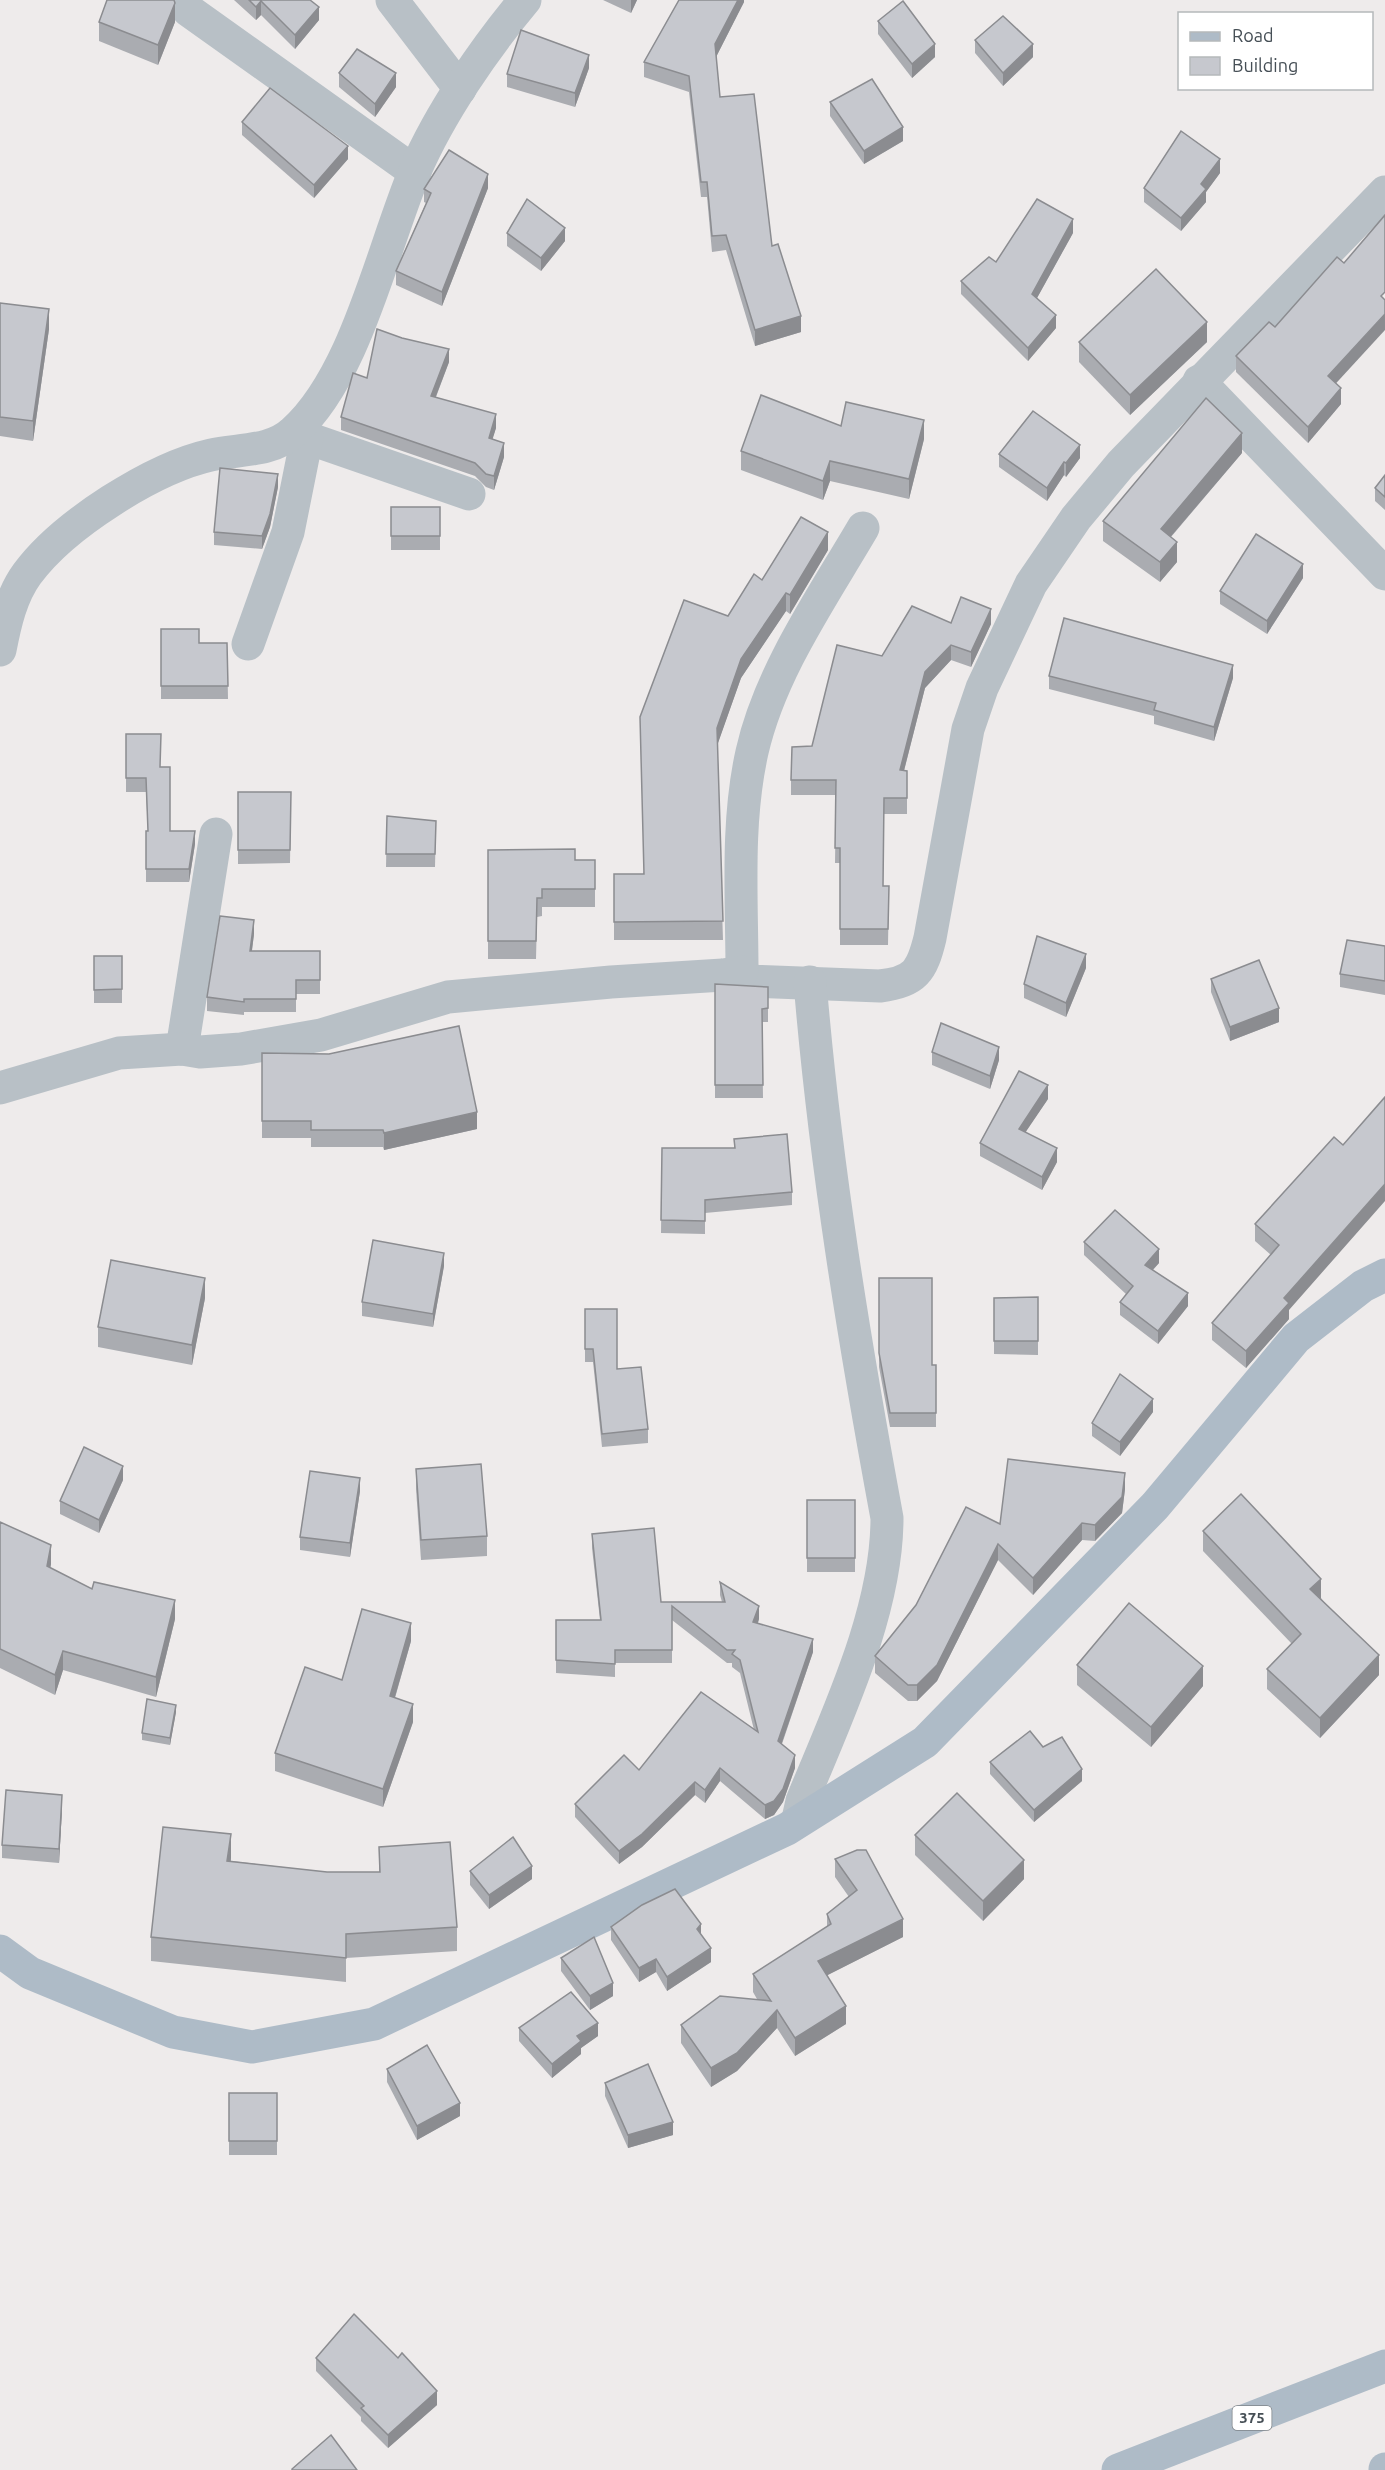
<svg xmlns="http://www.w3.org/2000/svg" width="1385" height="2470" viewBox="0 0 1385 2470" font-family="Ubuntu,sans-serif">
<rect width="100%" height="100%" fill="#eeebeb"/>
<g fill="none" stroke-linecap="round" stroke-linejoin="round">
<g stroke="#b8c0c6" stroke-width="33">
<polyline points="392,0 460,89"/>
<polyline points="188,10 415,172"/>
<polyline points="1199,381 1385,574"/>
<polyline points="293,433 469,494"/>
<path d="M863,528C822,598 770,672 752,752C736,823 742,900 742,972L752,981L880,986C915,982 922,971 930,938L968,729L982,688L1031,584L1076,518L1121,464L1385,192"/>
<polyline points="248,644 288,532 307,437"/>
<path d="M0,650C5,624 11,596 27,574C63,525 153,468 211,455C238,449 272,452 293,432C356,376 382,249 415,171C440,113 484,49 525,0"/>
<polyline points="182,1049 216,834"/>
<polyline points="0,1088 119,1053 182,1049 200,1052 241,1049 321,1035 448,997 611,982 723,975 742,972"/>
<path d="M798,1819L802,1801C837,1715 887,1612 887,1518C854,1340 825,1163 810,982"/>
</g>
<g stroke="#aebbc7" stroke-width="33">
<polyline points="0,1951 30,1973 173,2032 252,2047 374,2024 787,1829 925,1742 1155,1506 1296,1338 1363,1286 1385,1275"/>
<polyline points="1118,2470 1385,2366"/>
<polyline points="1385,2470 1385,2469"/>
</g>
</g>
<g fill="#aaacb1">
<polygon points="234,0 310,0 319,20 295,49 261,15 256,20"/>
<polygon points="603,0 637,0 631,13"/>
<polygon points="744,0 744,2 716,57 720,97 772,246 801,332 755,346 726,250 712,252 707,197 701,197 689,92 644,77 644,62"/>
<polygon points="174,1 175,22 158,65 99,41 99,22"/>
<polygon points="878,21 935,57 912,78 878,34"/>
<polygon points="975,40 1033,57 1003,86 975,53"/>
<polygon points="589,68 575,107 507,87 507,74"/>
<polygon points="339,73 396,87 375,117 339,87"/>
<polygon points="830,102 903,141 864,164 830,116"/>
<polygon points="242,122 348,159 314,198 242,135"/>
<polygon points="1220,173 1206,192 1206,202 1181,231 1144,202 1144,188"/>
<polygon points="488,188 442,306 396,285 396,271 426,203 424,202 424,189"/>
<polygon points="507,233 565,241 541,271 507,246"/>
<polygon points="1073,233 1037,298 1056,328 1028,361 961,294 961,281 996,262"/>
<polygon points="0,303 49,329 33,441 0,436"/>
<polygon points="1079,342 1207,342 1130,415 1079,362"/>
<polygon points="1236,356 1336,383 1341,404 1308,443 1236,372"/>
<polygon points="449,362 436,397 496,428 492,439 504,457 494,490 486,487 475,476 341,430 341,417 367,378"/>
<polygon points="841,426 924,439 909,499 830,481 823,500 741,470 741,451"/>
<polygon points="1242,453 1171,537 1177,562 1160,582 1103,541 1103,521"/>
<polygon points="999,454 1080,458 1066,477 1064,475 1047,501 999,467"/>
<polygon points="1385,475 1385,510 1375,501 1375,488"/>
<polygon points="278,487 270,527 262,549 214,545 214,532"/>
<rect x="391" y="507" width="49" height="43"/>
<polygon points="828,550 790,614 786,611 741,678 717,745 723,940 614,940 614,874 643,874 728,616 762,580"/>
<polygon points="1303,578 1267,634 1220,604 1220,591"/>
<polygon points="951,623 991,624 971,667 951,660 925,688 904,771 907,771 907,814 884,814 883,886 889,886 888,945 840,945 840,863 835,863 836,795 791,795 791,780 812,746 882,656"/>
<polygon points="161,629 199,643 227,643 228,699 161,699"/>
<polygon points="1049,676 1233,678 1214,741 1154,724 1154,716 1049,689"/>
<polygon points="126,734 160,767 170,831 195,844 189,882 146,882 146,831 148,831 146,792 126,792"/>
<polygon points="238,792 291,792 290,863 238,864"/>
<polygon points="387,816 436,821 435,867 386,867"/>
<polygon points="488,850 575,860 595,860 595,907 542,907 542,916 537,917 536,959 488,959"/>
<polygon points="254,934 252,951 320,951 320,994 296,994 296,1012 244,1012 244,1015 207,1011 207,997"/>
<polygon points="1385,946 1385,995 1340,987 1340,974"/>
<rect x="94" y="956" width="28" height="47"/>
<polygon points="1086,968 1066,1017 1024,998 1024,984"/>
<polygon points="1211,979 1279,1022 1230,1041 1211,992"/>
<polygon points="715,984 768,987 768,1022 762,1022 763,1098 715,1098"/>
<polygon points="932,1052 999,1060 990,1089 932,1065"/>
<polygon points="262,1053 477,1129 384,1150 383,1147 311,1147 311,1138 262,1138"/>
<polygon points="1048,1099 1025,1132 1057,1162 1042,1190 980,1156 980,1143"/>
<polygon points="1334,1137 1289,1310 1289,1319 1246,1368 1212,1340 1212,1323 1271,1255 1255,1241 1255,1224"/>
<polygon points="734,1139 792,1192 792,1205 705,1213 705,1234 661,1233 662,1148 734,1148"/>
<polygon points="1084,1242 1159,1263 1153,1270 1188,1306 1158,1344 1120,1315 1120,1302 1126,1294 1084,1255"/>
<polygon points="444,1266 433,1327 362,1316 362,1302"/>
<polygon points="879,1278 932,1365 936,1365 936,1427 890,1427 879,1367"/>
<polygon points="1038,1297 1038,1355 994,1354 994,1298"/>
<polygon points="205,1298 192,1365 98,1347 98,1327"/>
<polygon points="585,1309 648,1429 648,1443 602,1447 593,1362 585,1362"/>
<polygon points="1153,1412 1120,1456 1092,1436 1092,1423"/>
<polygon points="416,1469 487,1536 487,1556 421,1560 416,1489"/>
<polygon points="123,1480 99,1533 60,1514 60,1501"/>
<polygon points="1125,1489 1122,1513 1095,1541 1082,1540 1033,1595 998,1560 937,1681 917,1701 908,1701 875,1673 875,1656 1000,1524"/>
<polygon points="360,1491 350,1557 300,1550 300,1537"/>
<rect x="807" y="1500" width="48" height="72"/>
<polygon points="0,1522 51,1564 50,1568 92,1589 175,1619 156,1697 63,1670 55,1695 0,1668"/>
<polygon points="1203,1531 1321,1598 1379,1675 1320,1738 1267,1689 1267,1669 1292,1644 1203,1551"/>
<polygon points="592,1534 661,1602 722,1602 720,1595 720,1582 759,1619 758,1623 813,1652 782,1744 795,1768 783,1802 774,1815 765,1819 720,1781 705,1803 695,1795 642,1847 619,1864 575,1817 575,1804 639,1770 754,1730 740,1673 732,1667 732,1663 727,1663 672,1620 672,1663 615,1663 615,1677 556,1673 556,1620 600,1620 592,1548"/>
<polygon points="411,1641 395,1698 413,1722 383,1807 275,1771 275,1753 342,1680"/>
<polygon points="1077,1665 1203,1686 1151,1747 1077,1685"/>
<polygon points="176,1712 170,1745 142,1740 142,1733"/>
<polygon points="1043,1747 1082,1781 1034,1822 990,1774 990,1762"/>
<polygon points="62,1809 59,1863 2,1858 2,1845"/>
<polygon points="915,1835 1024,1879 983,1921 915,1855"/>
<polygon points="379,1847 457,1927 457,1951 346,1958 346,1982 151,1961 151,1937 231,1858 231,1861 327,1872 379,1872"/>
<polygon points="835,1859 903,1937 827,1975 846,2024 795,2056 777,2028 737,2071 711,2087 681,2043 681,2025 757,1999 753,1992 753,1974 827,1927 827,1914 849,1897 835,1877"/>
<polygon points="470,1871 532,1879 489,1909 470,1885"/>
<polygon points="611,1927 711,1962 667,1991 656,1972 639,1982 611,1940"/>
<polygon points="561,1958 613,1996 590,2010 561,1971"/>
<polygon points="519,2028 598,2036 581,2048 581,2054 552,2078 519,2041"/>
<polygon points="387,2069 460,2116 417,2140 387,2082"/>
<polygon points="605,2083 673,2135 628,2148 605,2096"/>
<rect x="229" y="2093" width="48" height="62"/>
<polygon points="316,2358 437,2405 388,2448 361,2421 361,2417 316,2371"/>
</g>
<g fill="#8b8c90">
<polygon points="631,0 637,0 631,13"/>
<polygon points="738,0 744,0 744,2 715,59 715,44"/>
<polygon points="261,1 261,15 256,20 256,7"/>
<polygon points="175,3 175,22 158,65 158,45"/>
<polygon points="319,7 319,20 295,49 295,35"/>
<polygon points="935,44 935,57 912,78 912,64"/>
<polygon points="1033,44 1033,57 1003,86 1003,73"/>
<polygon points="589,55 589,68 575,107 575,93"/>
<polygon points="396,73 396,87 375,117 375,104"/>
<polygon points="903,127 903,141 864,164 864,151"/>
<polygon points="348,146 348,159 314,198 314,185"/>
<polygon points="1220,159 1220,173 1206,192 1206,202 1181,231 1181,218 1201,184"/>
<polygon points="488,174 488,188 442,306 442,292"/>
<polygon points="1073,219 1073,233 1032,307 1032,294"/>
<polygon points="565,228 565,241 541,271 541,258"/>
<polygon points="49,309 49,329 33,441 33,421"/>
<polygon points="1385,314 1385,330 1328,392 1328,376"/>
<polygon points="1056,315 1056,328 1028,361 1028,348"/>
<polygon points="801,316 801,332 755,346 755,330"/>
<polygon points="1207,322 1207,342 1130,415 1130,395"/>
<polygon points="449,349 449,362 431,409 431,396"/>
<polygon points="1341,388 1341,404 1308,443 1308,427"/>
<polygon points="496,414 496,428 489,451 489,438"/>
<polygon points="924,420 924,439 909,499 909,479"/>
<polygon points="1242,433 1242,453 1161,548 1161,529"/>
<polygon points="504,443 504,457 494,490 494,476"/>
<polygon points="1080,445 1080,458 1066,477 1066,463"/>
<polygon points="830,461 830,481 823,500 823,481"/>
<polygon points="1064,462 1064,475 1047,501 1047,488"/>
<polygon points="278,474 278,487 270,527 262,549 262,536"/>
<polygon points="828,532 828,550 790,614 790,595"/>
<polygon points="1177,542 1177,562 1160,582 1160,562"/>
<polygon points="1303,564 1303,578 1267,634 1267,621"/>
<polygon points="786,593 786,611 741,678 717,746 717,728 741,659"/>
<polygon points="991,609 991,624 971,667 971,652"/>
<polygon points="951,645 951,660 925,688 900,786 900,770 925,672"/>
<polygon points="1233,665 1233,678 1214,741 1214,727"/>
<polygon points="195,831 195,844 189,882 189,869"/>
<polygon points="254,920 254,934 250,964 250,951"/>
<polygon points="1086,954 1086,968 1066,1017 1066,1003"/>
<polygon points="1279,1008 1279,1022 1230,1041 1230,1027"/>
<polygon points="999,1047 999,1060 990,1089 990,1076"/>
<polygon points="1048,1085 1048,1099 1019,1142 1019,1129"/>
<polygon points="477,1112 477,1129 384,1150 384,1133"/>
<polygon points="1057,1148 1057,1162 1042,1190 1042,1177"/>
<polygon points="1385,1184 1385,1201 1289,1310 1289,1319 1246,1368 1246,1351 1284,1298"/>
<polygon points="1159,1249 1159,1263 1145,1278 1145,1265"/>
<polygon points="444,1253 444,1266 433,1327 433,1314"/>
<polygon points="205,1278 205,1298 192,1365 192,1345"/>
<polygon points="1188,1293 1188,1306 1158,1344 1158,1331"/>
<polygon points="1153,1399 1153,1412 1120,1456 1120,1442"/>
<polygon points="123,1466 123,1480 99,1533 99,1520"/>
<polygon points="1125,1473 1125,1489 1122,1513 1095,1541 1095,1525"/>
<polygon points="360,1478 360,1491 350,1557 350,1543"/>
<polygon points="1082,1523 1082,1540 1033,1595 1033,1578"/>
<polygon points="998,1544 998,1560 937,1681 917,1701 917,1685"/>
<polygon points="51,1545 51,1564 47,1585 47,1566"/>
<polygon points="1321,1579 1321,1598 1310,1608 1310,1589"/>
<polygon points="175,1600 175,1619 156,1697 156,1677"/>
<polygon points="759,1606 759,1619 753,1636 753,1622"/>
<polygon points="411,1623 411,1641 390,1714 390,1696"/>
<polygon points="813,1639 813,1652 778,1754 778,1741"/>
<polygon points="63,1651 63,1670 55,1695 55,1675"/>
<polygon points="1379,1655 1379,1675 1320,1738 1320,1718"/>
<polygon points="1203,1666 1203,1686 1151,1747 1151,1727"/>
<polygon points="413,1704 413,1722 383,1807 383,1789"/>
<polygon points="176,1705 176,1712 170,1745 170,1738"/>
<polygon points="795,1755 795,1768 783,1802 774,1815 765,1819 765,1805"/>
<polygon points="720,1768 720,1781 705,1803 705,1790"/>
<polygon points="1082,1769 1082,1781 1034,1822 1034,1810"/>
<polygon points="695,1782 695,1795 642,1847 619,1864 619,1851"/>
<polygon points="62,1795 62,1809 59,1863 59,1849"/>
<polygon points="231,1834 231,1858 227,1885 227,1861"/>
<polygon points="1024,1860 1024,1879 983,1921 983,1901"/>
<polygon points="532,1866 532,1879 489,1909 489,1895"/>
<polygon points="903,1919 903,1937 818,1980 818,1961"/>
<polygon points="701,1924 701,1938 697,1929"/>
<polygon points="711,1948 711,1962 667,1991 667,1977"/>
<polygon points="656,1959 656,1972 639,1982 639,1968"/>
<polygon points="613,1983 613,1996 590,2010 590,1996"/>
<polygon points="846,2006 846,2024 795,2056 795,2038"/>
<polygon points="777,2010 777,2028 737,2071 711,2087 711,2068"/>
<polygon points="598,2023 598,2036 581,2048 581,2054 552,2078 552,2064 577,2036"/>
<polygon points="460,2103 460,2116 417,2140 417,2126"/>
<polygon points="673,2122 673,2135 628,2148 628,2135"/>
<polygon points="437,2391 437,2405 388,2448 388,2435"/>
</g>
<g fill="#c6c8ce" stroke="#8b8c90" stroke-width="1.5">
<polygon points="107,0 174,0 175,3 158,45 99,22"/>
<polygon points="249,0 310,0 319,7 295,35 261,1 256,7"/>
<polygon points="679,0 738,0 715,44 720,97 754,94 772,246 778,244 801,316 755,330 726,235 712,236 707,182 701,182 689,76 644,62"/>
<polygon points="903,1 935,44 912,64 878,21"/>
<polygon points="1003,16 1033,44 1003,73 975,40"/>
<polygon points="521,30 589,55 575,93 507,74"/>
<polygon points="357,49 396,73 375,104 339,73"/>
<polygon points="872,79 903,127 864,151 830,102"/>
<polygon points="270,88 348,146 314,185 242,122"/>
<polygon points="1181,131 1220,159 1201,184 1206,189 1181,218 1144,188"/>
<polygon points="449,150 488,174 442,292 396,271 431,193 424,189"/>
<polygon points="527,199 565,228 541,258 507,233"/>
<polygon points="1037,199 1073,219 1032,294 1056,315 1028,348 961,281 989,257 996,262"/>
<polygon points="1385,215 1385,292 1381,296 1385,300 1385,314 1328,376 1341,388 1308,427 1236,356 1269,322 1275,327 1337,257 1344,263"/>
<polygon points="1156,269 1207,322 1130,395 1079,342"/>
<polygon points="0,303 49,309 33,421 0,417"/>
<polygon points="377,329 402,338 449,349 431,396 496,414 489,438 504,443 494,476 486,474 475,463 341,417 353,373 367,378"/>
<polygon points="761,395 841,426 846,402 924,420 909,479 830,461 823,481 741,451"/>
<polygon points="1206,398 1242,433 1161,529 1177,542 1160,562 1103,521"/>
<polygon points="1033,411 1080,445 1066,463 1064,462 1047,488 999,454"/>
<polygon points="220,468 278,474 270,514 262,536 214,532"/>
<polygon points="1385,475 1385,497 1375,488"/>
<rect x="391" y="507" width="49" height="29"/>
<polygon points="801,517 828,532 790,595 786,593 741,659 717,728 723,921 614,922 614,874 644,874 640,717 684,600 728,616 754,574 762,580"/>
<polygon points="1256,534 1303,564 1267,621 1220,591"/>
<polygon points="961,597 991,609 971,652 951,645 925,672 900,770 907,771 907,798 884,798 883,886 889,886 888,929 840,929 840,848 835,848 836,780 791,780 792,747 812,746 837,645 882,656 912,606 951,623"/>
<polygon points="1064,618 1233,665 1214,727 1154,710 1156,703 1049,676"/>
<polygon points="161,629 199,629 199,643 227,643 228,686 161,686"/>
<polygon points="126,734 161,734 160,767 170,767 170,831 195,831 189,869 146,869 146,831 148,831 146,778 126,778"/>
<polygon points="238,792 291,792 290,850 238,850"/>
<polygon points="387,816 436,821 435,854 386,854"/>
<polygon points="575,849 575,860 595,860 595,889 542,889 542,898 537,898 536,941 488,941 488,850"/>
<polygon points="220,916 254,920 250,951 320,951 320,980 296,980 296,999 244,999 244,1002 207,997"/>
<polygon points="1037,936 1086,954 1066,1003 1024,984"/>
<polygon points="1347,940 1385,946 1385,981 1340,974"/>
<polygon points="94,956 122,956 122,989 94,990"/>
<polygon points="1259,960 1279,1008 1230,1027 1211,979"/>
<polygon points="715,984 768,987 768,1008 762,1009 763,1085 715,1085"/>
<polygon points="941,1023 999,1047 990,1076 932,1052"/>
<polygon points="459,1026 477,1112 384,1133 383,1130 311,1130 311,1121 262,1121 262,1053 329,1054"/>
<polygon points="1019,1071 1048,1085 1019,1129 1057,1148 1042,1177 980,1143"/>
<polygon points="1385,1097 1385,1184 1284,1298 1289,1303 1246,1351 1212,1323 1279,1245 1255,1224 1334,1137 1343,1145"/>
<polygon points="787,1134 792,1192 705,1200 705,1221 661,1220 662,1148 735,1148 734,1139"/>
<polygon points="1115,1210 1159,1249 1145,1265 1188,1293 1158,1331 1120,1302 1133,1286 1084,1242"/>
<polygon points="373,1240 444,1253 433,1314 362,1302"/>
<polygon points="111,1260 205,1278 192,1345 98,1327"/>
<polygon points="879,1278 932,1278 932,1365 936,1365 936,1413 890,1413 879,1353"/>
<polygon points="1038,1297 1038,1341 994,1341 994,1298"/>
<polygon points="585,1309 617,1309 617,1369 641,1367 648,1429 602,1434 593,1349 585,1349"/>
<polygon points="1120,1374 1153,1399 1120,1442 1092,1423"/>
<polygon points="84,1447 123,1466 99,1520 60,1501"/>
<polygon points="1008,1459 1125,1473 1122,1497 1095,1525 1082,1523 1033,1578 998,1544 937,1665 917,1685 908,1685 875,1656 916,1605 966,1507 1000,1524"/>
<polygon points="481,1464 487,1536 421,1540 416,1469"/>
<polygon points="310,1471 360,1478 350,1543 300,1537"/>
<polygon points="1241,1494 1321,1579 1310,1589 1379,1655 1320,1718 1267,1669 1301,1634 1203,1531"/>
<rect x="807" y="1500" width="48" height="58"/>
<polygon points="0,1522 51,1545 47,1566 92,1589 94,1582 175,1600 156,1677 63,1651 55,1675 0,1649"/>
<polygon points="654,1528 661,1602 725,1602 720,1582 759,1606 753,1622 813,1639 778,1741 795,1755 783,1789 774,1801 765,1805 720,1768 705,1790 695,1782 642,1834 619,1851 575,1804 624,1755 639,1770 701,1692 758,1732 740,1660 732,1654 735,1650 727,1650 672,1606 672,1650 615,1650 615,1664 556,1660 556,1620 601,1620 592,1534"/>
<polygon points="1129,1603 1203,1666 1151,1727 1077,1665"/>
<polygon points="362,1609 411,1623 390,1696 413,1704 383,1789 275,1753 305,1667 342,1680"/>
<polygon points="147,1699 176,1705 170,1738 142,1733"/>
<polygon points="1030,1731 1043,1747 1062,1737 1082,1769 1034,1810 990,1762"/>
<polygon points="6,1790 62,1795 59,1849 2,1845"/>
<polygon points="957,1793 1024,1860 983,1901 915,1835"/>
<polygon points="163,1827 231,1834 227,1861 327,1872 380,1872 379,1847 450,1842 457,1927 346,1934 346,1958 151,1937"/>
<polygon points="513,1837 532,1866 489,1895 470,1871"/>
<polygon points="857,1850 866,1850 903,1919 818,1961 846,2006 795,2038 777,2010 737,2053 711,2068 681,2025 720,1996 771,2001 753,1974 831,1924 827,1914 857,1890 835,1859"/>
<polygon points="675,1889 701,1924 697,1929 711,1948 667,1977 656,1959 639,1968 611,1927 642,1905"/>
<polygon points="594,1937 613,1983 590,1996 561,1958"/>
<polygon points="571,1992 598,2023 577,2036 581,2041 552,2064 519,2028"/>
<polygon points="427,2045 460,2103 417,2126 387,2069"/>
<polygon points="648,2064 673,2122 628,2135 605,2083"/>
<rect x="229" y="2093" width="48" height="48"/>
<polygon points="354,2314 398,2358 402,2353 437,2391 388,2435 361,2408 364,2406 316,2358"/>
<polygon points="331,2435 357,2470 292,2470 292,2469"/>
</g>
<g text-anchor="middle" stroke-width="4.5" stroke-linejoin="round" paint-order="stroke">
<rect fill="#fff" stroke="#7e8489" stroke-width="1.5" x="1232.5" y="2406" width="39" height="24" rx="4.5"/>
<g font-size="15" font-weight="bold" fill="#464f56">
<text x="1252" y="2423">375</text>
</g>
</g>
<rect x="1178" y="12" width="195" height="78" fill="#ffffff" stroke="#b5b9bb" stroke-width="1.5"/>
<rect x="1190" y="32" width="30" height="9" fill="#aebbc7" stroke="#b5b9bb" stroke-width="1.5"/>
<text x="1232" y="42" font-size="18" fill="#464f56">Road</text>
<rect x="1190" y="57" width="30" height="18" fill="#c6c8ce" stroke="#b5b9bb" stroke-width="1.5"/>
<text x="1232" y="72" font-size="18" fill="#464f56">Building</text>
</svg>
